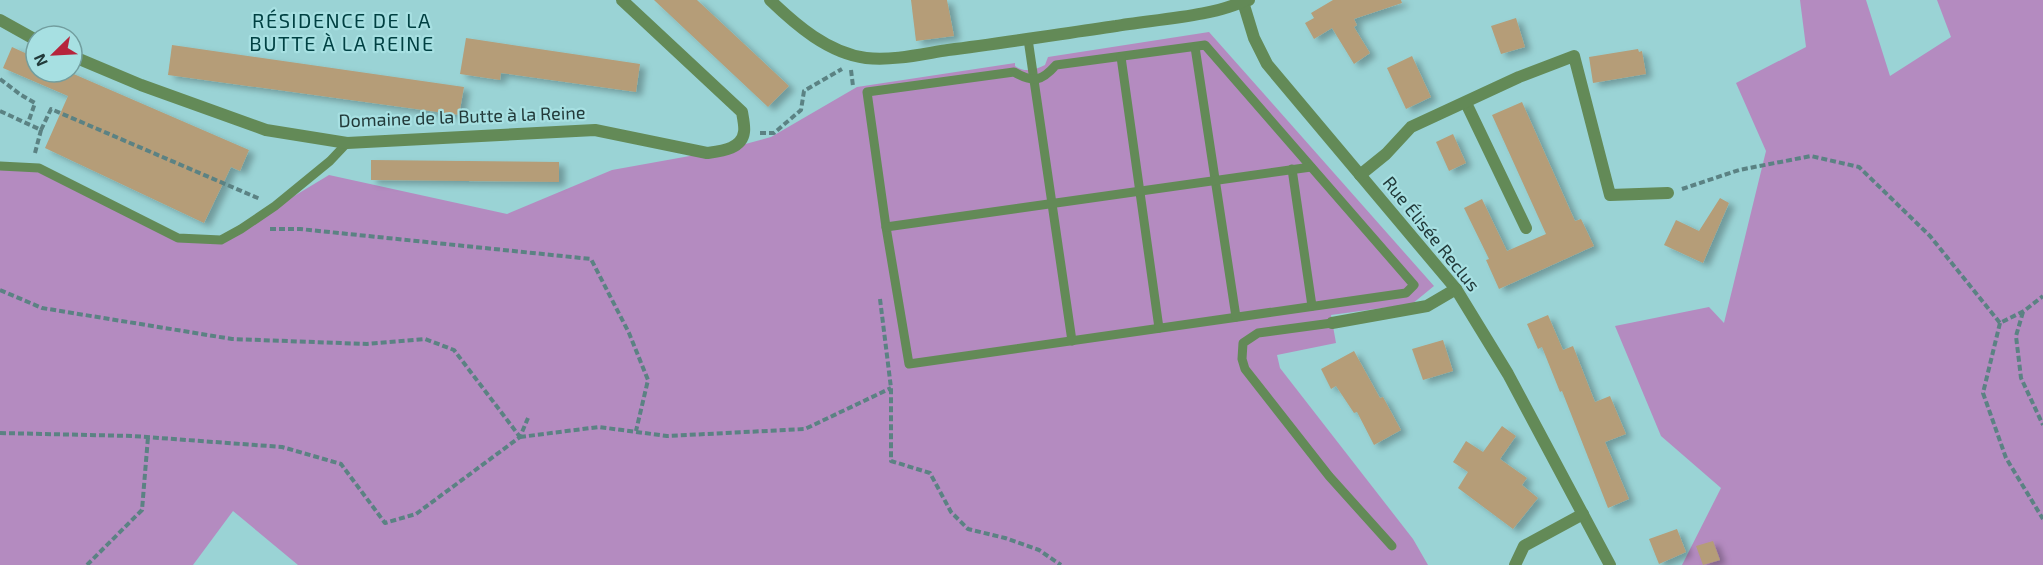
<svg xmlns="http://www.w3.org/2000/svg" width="2043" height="565" viewBox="0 0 2043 565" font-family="'Exo 2',sans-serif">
<defs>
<filter id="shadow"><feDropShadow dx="6" dy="4" stdDeviation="3" flood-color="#0004"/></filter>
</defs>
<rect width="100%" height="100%" fill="#9ad3d5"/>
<g fill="#b48bc0">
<polygon points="1800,0 1866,0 1890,76 1951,37 1937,0 2043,0 2043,565 1682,565 1721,488 1661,436 1615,326 1709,307 1724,323 1766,151 1736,83 1806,47"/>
<path d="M1209,32L1434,286L1412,304L1331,315L1336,343L1277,355L1280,368L1413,539L1428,565H298L233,511L193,565H0V166L39,168L178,238L221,240L329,175L507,214L612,170L723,150L771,137L857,87L1015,63V66C1024,73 1035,70 1045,65L1048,57Z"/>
</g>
<g fill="#b59d78" filter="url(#shadow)">
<polygon points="654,0 697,0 789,86 768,107"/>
<polygon points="911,0 947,0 954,36 916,41"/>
<polygon points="1333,0 1401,0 1402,3 1354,19 1357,25 1354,27 1370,53 1354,64 1332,28 1314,39 1305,23 1314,18 1311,13"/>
<polygon points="1516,18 1525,47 1501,54 1491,26"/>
<polygon points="466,38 640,64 636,92 501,73 500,80 460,74"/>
<polygon points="172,45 464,87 459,115 168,75"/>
<polygon points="12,47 36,58 36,72 69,72 249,150 240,171 231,167 204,223 45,148 68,96 3,68"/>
<polygon points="1638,49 1639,52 1642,51 1646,74 1593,83 1589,57"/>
<polygon points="1412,56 1431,97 1406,109 1387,68"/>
<polygon points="1522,102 1575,221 1581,219 1594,246 1499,289 1486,260 1489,259 1464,208 1482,199 1507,251 1546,234 1492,115"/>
<polygon points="1453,134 1466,163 1449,171 1436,142"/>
<polygon points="371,160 559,162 559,182 371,180"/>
<polygon points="1720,198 1729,203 1703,263 1664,245 1676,220 1699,231"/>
<polygon points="1548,315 1563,350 1573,346 1595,402 1610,396 1626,434 1605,442 1629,499 1608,508 1562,391 1560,392 1542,347 1538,349 1527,324"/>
<polygon points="1443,340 1453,371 1423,380 1412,349"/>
<polygon points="1354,351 1380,398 1383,397 1401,430 1374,445 1357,412 1354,413 1336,386 1331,389 1321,369"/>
<polygon points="1502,426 1516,436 1500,459 1527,478 1522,485 1538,498 1513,529 1458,488 1468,472 1453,462 1466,441 1483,452"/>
<polygon points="1677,529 1686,552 1659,564 1649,539"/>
<polygon points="1713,541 1720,560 1703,565 1696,546"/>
</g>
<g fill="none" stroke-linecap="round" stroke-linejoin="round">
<g stroke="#5b8283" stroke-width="4" stroke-dasharray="6 3" stroke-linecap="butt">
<polyline points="851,70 853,86"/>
<polyline points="0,79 21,95 35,103 28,123"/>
<polyline points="0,111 41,130 35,153"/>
<polyline points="41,130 51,109 260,199"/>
<polyline points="760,133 774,133 801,110 804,91 842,69"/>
<polyline points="1682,189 1739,170 1811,156 1859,167 1930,236 2000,323 2024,311 2043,296"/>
<polyline points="270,229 300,229 591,259 629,333 648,380 636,431"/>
<polyline points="0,290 42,308 232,339 367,344 425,339 454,350 520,437"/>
<polyline points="880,299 891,388 891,461 930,473 951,512 968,529 1005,538 1039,550 1061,565"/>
<polyline points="2023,312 2016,336 2021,378 2043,425"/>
<polyline points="2000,323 1983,393 2006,458 2043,519"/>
<polyline points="0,433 133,436 282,447 341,464 385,523 416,514 520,437 528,418"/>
<polyline points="520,437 599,427 667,436 805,429 891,388"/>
<polyline points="87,565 142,510 148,437"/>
</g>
<g stroke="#638a57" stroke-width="9">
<polyline points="1028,39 1072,341"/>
<path d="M1205,45L1414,285L1406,293L909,364L886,227L867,92L1014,72C1033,83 1041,82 1056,65Z"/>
<polyline points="1195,47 1236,317"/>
<polyline points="1121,57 1159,328"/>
<polyline points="0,166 39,168 178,238 221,240 241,229 275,206 330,161 347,143"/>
<polyline points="1292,169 1312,306"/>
<polyline points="886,227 1311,167"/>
<polyline points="1332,323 1258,333 1243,343 1242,359 1245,369 1329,476 1392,546"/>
</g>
<g stroke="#638a57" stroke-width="12">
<polyline points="1249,0 1243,2 1254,38 1267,64 1456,289 1508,374 1610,565"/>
<polyline points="0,20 36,40"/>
<path d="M72,56L141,85L266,130L347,143L595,130L707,153C721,151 742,149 744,132C745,127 743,118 742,112L622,0"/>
<polyline points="1466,103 1526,228"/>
<polyline points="1360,175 1386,154 1411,127 1519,77 1574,56 1610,195 1668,193"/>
<polyline points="1332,323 1427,306 1456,289"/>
<polyline points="1515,565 1524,546 1583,514"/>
</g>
<path stroke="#638a57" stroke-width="12" d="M770,0C796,25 828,53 866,58C893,61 922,54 948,50C1004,43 1060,34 1116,26C1149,20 1218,16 1245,0"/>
</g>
<g text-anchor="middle" stroke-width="4.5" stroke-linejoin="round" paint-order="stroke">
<g font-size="18" fill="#223a3a" stroke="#a7e0e2">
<text transform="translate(462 117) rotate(-2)" y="6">Domaine de la Butte à la Reine</text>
<text transform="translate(1431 234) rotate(51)" y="6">Rue Élisée Reclus</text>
</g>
<g font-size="20" letter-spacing="1.5" fill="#004042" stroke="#a7e0e2">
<text x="342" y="28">RÉSIDENCE DE LA<tspan x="342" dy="23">BUTTE À LA REINE</tspan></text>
</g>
</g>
<g transform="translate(54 54) rotate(246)"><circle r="28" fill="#a7e0e2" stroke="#729e9f" stroke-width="1.5"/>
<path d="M0-4.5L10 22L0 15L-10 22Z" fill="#b6243c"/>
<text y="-9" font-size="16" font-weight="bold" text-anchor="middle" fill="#223a3a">N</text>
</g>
</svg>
